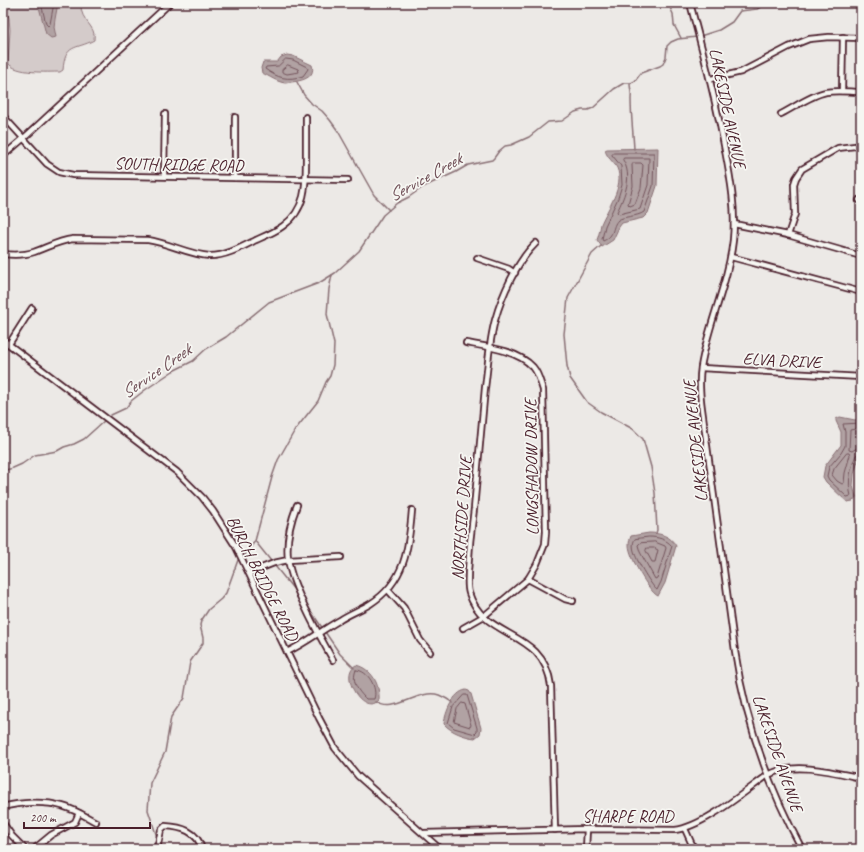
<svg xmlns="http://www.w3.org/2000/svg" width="864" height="852" viewBox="0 0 864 852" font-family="Caveat,sans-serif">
<rect width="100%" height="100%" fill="#ece9e6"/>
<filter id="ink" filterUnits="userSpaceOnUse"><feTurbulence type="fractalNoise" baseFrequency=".025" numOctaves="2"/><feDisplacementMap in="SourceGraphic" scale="8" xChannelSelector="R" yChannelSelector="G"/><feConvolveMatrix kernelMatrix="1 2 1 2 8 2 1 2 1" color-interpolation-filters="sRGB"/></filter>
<g filter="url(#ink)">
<path fill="#d4cbca" stroke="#8f757a" d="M4,3H84L81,5C80,21 97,26 94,40C76,50 65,43 63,70L60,72C47,72 16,74 8,63L10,30L9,18Z"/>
<g fill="#b1a2a3" stroke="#886e73">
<polygon points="38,3 58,3 55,19 54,27 56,37 51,38 46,34"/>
<path d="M287,55L293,56L312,65C316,78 301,81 291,82C290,82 287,83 285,83C277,82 269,76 262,73L261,68L263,62H277L281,57Z"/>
<path d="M658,148L657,186L648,213L643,218L622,223L619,227L613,240L602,247L597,240C599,235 600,229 601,224C607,209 625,186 617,168C614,162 607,158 605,150L607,149Z"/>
<polygon points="840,417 855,420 861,419 861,451 854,474 853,486 856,497 853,501 847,502 826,482 823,477 825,466 841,445 841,432 836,421 836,419"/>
<path d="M649,533C660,533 671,536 676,546L665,583L658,596C648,591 629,556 629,545C629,541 630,539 631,536Z"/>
<path d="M356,665C372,669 380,684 379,700C363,717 338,674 356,665Z"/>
<path d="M466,690L469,691L471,694L481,728L480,734L475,738C465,737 451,732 444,724C445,713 453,692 466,690Z"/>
</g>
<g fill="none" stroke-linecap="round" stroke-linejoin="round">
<g stroke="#73535b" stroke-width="1">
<polyline points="41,3 46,24 48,26 50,24 54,3"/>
<path d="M286,59L293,60L307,67L308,69L303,76C287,81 278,78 265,69L266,67L278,66Z"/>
<polygon points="288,65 298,69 299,72 287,74 282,72 282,70"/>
<path d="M614,153H654L653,186L644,212C637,217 624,216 618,220C611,227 616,235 603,241L602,239L605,226L618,198L622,185L621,166L612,155Z"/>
<path d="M624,158H649L648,185L640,209L619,214L617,212C625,195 633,176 623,160Z"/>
<polygon points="634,163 641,163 643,165 641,188 635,204 630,206 628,204 633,186 632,165"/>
<path d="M861,423L843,424L845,432V446L841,453L829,467L827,476L829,480L847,497L851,496C847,482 851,467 856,455L861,453"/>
<polyline points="861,428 850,430 849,450 852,451 857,448 861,448"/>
<polygon points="847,453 849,453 850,455 845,473 844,483 842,484 837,481 832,475 834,469"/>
<path d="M649,537C658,537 666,539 672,546L661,582L657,590C652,587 637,561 635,554C633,549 632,543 635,539Z"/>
<polygon points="655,542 665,546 666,548 657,578 655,579 640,552 638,545 640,543"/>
<polygon points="647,548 654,548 658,550 655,562 652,562 646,551"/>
<path d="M356,670C368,670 378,688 374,699H366C358,691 351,682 356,670Z"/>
<polygon points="464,695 467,695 477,728 477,732 475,734 454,728 448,723 453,707"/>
<polygon points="462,703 465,704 471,725 470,727 454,722 457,709"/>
</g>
<g stroke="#886e73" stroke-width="1.5">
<polyline points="668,3 673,14 674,25 681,38"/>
<polyline points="297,82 304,95 312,104 322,111 330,120 338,131 374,195 389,210"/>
<path d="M630,83C630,89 632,93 631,99C631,116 633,131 634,149"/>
<polyline points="601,246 592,254 568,298 564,334 567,366 570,378 587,402 601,412 633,429 643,439 651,467 655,493 657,530 656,533"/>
<polyline points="111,415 126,408 131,401 145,390 173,371 193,361 206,349 226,337 269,302 319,283 335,273 359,251 383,215 397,203 409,197 423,187 456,172 468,165 492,160 494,158 499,151 505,146 511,145 529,137 548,122 562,121 575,112 582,110 588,110 593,108 614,89 624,83 631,83 635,81 641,73 660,66 663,64 666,57 667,46 671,42 678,39 697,37 719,30 732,22 740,11 757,9 767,3"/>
<polyline points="3,469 6,470 13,468 22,464 35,455 57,451 64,447 74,444 84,439 104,421"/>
<polyline points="255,541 295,591"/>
<polyline points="245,555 255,541 272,477 278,460 295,430 318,401 326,382 330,376 333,365 334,344 327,314 329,289 332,275"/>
<polyline points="304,601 340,654 354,668"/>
<path d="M376,702C395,715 418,688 439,695C444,697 449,700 453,703"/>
<polyline points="157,837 148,810 150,783 165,752 171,717 184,698 190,662 203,643 203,638 200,625 201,621 209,609 221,599 226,593 238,560"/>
<polyline points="159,845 160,849"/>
</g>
<g stroke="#4a1f2b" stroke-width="8">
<g id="minor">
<path d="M690,3C703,52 716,100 725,150C731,181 736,209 733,240C728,284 708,324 701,367C699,380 700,395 702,409L735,651C745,720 769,788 802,849"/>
<polyline points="3,12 4,14"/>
<polyline points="711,79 741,72 789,47 809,39 829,37 861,38"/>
<polyline points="842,91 843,37"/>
<path d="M781,114C795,107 811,95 826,92C838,90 850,92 861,92"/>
<polyline points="3,116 47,164 59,172 73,175 348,180"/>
<polyline points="3,156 24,138 170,3"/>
<polyline points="164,176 165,114"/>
<polyline points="235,178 235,117"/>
<polyline points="859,200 861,201"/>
<polyline points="734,224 788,235 861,256"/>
<polyline points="788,235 795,214 794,184 796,178 802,169 838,148 855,146 861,147"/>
<path d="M536,243C517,261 502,295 495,320C489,342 488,366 485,388C481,428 478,469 474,509C471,530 469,551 468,572C468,579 467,586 469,593C484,641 544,628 551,686L555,830"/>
<path d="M3,254C13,255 25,255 34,252C48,247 58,241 73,239L148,240C169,243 189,255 210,256C226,256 242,247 256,240C265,236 275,232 283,226C306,210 306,185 306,160C306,146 306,132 306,117"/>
<polyline points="731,257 861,292"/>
<polyline points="477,258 509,269 515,273"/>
<polyline points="3,340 177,472 202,497 213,511 236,547 319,718 335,748 358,776 440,849"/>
<polyline points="9,344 32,308"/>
<polyline points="701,368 861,377"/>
<path d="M297,505C280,549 287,571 307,611C315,628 324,644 333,660"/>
<polyline points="249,573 274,563 288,560 341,557"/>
<polyline points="528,579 565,599 573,601"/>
<polyline points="388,590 404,608 420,640 430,652"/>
<path d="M463,628L484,616L528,579L537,564L545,544L546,532L543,390C540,382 539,374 533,367C517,350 488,347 466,343"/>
<path d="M287,652C306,643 322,630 340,620C349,614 360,610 370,604C405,582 409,548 412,510"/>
<path d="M3,807C21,802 44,801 62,806C74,809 85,816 96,822"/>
<polyline points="3,823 12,836 25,849"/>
<polyline points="685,829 694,849"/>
<path d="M424,833L587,829L675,830C703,827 744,792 768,775C793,761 834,772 861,778"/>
<polyline points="34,849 51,835 75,822 79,813"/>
<path d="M157,849L161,830L165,826C182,827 197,831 202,849"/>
<polyline points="586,849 587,829"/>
</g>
</g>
<use href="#minor" stroke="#f6f6f2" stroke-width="4.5"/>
</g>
</g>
<g text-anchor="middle" stroke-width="3.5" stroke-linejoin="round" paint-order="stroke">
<g font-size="17" fill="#4a1f2b" stroke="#f6f6f2">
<text transform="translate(728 108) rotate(78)" y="6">LAKESIDE AVENUE</text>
<text transform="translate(179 164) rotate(1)" y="6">SOUTH RIDGE ROAD</text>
<text transform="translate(782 360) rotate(3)" y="6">ELVA DRIVE</text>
<text transform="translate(695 441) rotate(-96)" y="6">LAKESIDE AVENUE</text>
<text transform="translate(531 467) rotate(-91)" y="6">LONGSHADOW DRIVE</text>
<text transform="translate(461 518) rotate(-86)" y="6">NORTHSIDE DRIVE</text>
<text transform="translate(263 578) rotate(63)" y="6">BURCH BRIDGE ROAD</text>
<text transform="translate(778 753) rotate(71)" y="6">LAKESIDE AVENUE</text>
<text x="628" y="822">SHARPE ROAD</text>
</g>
<g font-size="18" font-style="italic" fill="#6e4d55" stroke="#f6f6f2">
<text transform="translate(425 177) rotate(-29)" y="6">Service Creek</text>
<text transform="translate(156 371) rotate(-35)" y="6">Service Creek</text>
</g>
</g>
<rect width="864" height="852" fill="none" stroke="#f6f6f2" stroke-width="16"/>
<rect x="8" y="8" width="848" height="836" fill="none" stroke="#4a1f2b" stroke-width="1.5" filter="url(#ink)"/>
<path d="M24 822v6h126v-6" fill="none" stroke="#4a1f2b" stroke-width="2"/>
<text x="30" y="822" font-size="12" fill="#4a1f2b" stroke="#f6f6f2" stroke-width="3" paint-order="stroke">200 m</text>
</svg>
